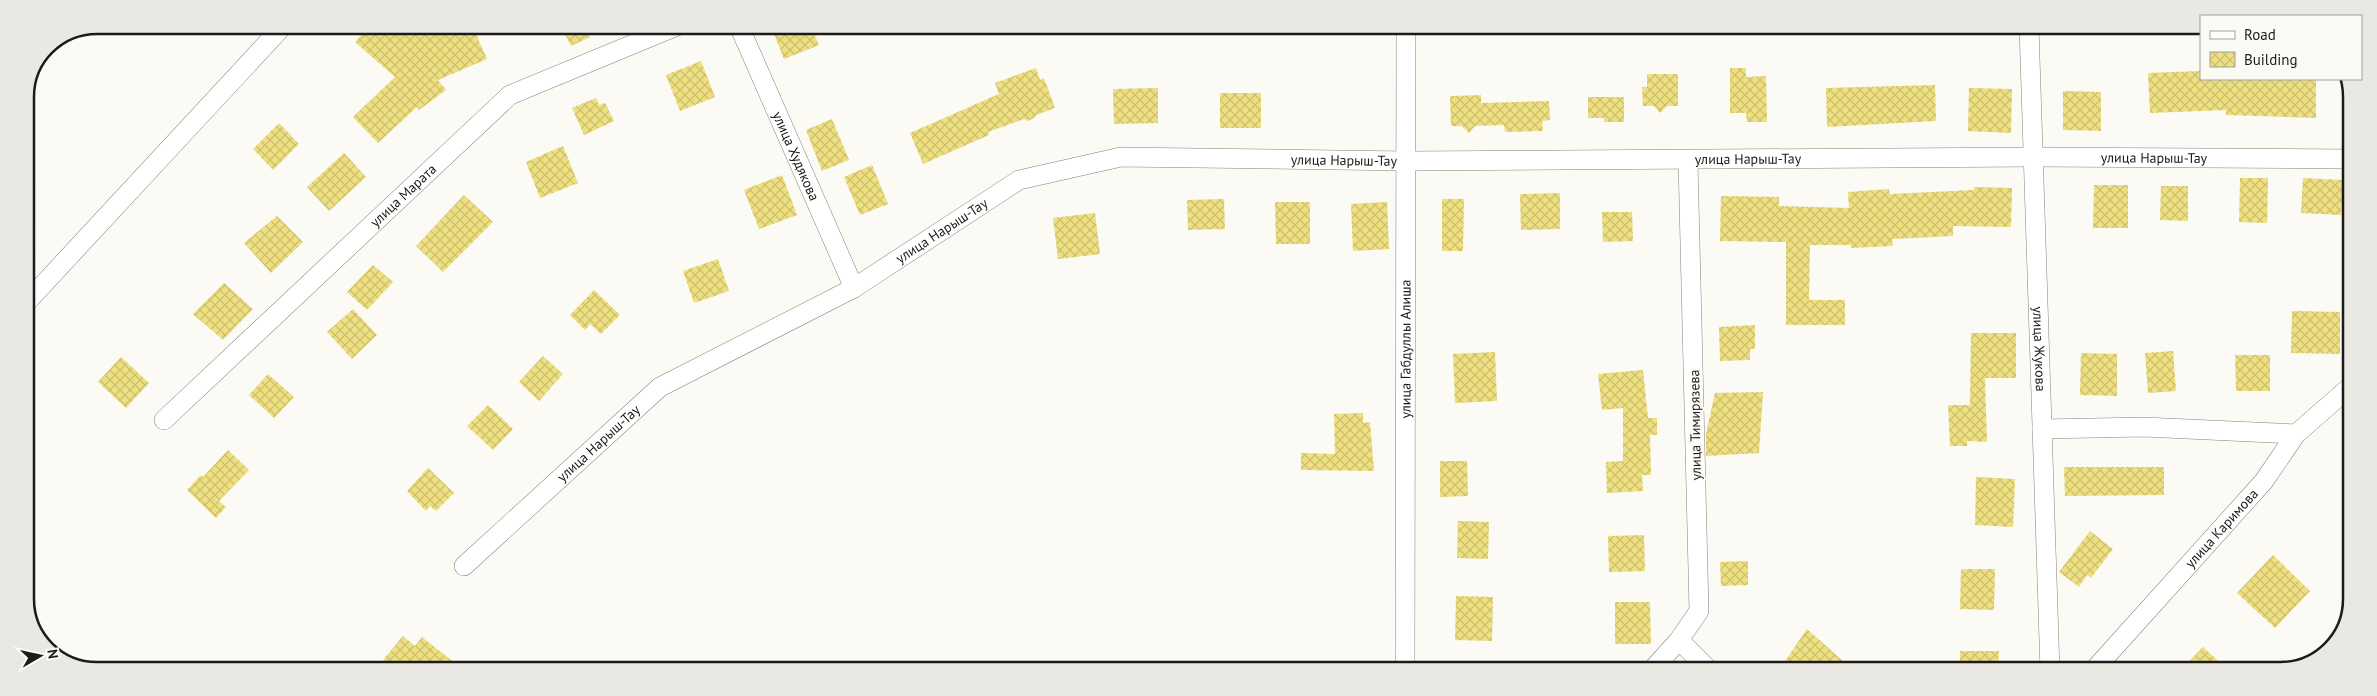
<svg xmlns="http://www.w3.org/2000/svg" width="2377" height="696" viewBox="0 0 2377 696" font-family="'PT Sans',sans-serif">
<defs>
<pattern id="building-cross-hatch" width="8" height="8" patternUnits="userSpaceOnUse" patternTransform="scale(1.25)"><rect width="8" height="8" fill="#eee080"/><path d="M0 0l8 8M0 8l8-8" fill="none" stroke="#ccc06e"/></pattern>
</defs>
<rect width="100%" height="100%" fill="#fbfaf4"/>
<g fill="url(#building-cross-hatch)">
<polygon points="370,25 472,25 487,59 438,80 446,90 419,110 417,107 378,143 353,117 395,77 355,42"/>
<polygon points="561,26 585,26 590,37 571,46"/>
<polygon points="781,26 811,26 819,45 784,59 772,29"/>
<polygon points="701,61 715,97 680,111 666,75"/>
<polygon points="1036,68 1040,80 1044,78 1055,108 1036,115 1034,118 1028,121 1024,119 988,132 989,135 923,164 910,133 999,94 995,83"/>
<polygon points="1730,68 1746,68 1746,77 1766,76 1767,122 1747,122 1746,113 1730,113"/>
<polygon points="2200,71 2200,79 2316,79 2316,118 2226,115 2226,110 2150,113 2148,73"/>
<polygon points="1647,74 1678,74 1678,106 1667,106 1660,113 1654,106 1643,106 1642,87 1647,87"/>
<polygon points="1935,85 1936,121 1827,127 1826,88"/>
<polygon points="1158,88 1158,123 1114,124 1113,89"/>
<polygon points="1969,88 2012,89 2011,133 1968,131"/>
<polygon points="2063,91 2101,92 2101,131 2063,130"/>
<rect x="1220" y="93" width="41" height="35"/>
<polygon points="1481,95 1481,103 1549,101 1550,120 1542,121 1543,131 1505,132 1504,125 1475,126 1469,133 1462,126 1451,126 1450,96"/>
<polygon points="1588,97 1624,97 1624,122 1604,122 1604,118 1588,118"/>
<polygon points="596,98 599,105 605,103 614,121 584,135 572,108"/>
<polygon points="832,119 849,160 822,171 806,130"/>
<polygon points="279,123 299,144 273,170 253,149"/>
<polygon points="563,146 578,183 540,198 526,162"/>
<polygon points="344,153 366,177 329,211 307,187"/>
<polygon points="872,165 888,204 860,215 844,177"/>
<polygon points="782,175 797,215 759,229 744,190"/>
<polygon points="2240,178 2268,178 2267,223 2239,222"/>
<polygon points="2303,178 2343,180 2341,215 2301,213"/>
<polygon points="2094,185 2128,185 2128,228 2093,228"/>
<polygon points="2161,186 2188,186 2188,221 2160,220"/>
<polygon points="1974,187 2012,188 2011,227 1953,226 1953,236 1892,239 1893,246 1851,248 1851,245 1810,245 1809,300 1845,300 1845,325 1786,325 1786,242 1720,241 1721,196 1779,197 1779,206 1849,208 1848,192 1889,189 1890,194 1974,190"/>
<polygon points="1560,193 1560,229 1521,230 1520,194"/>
<polygon points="464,195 493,222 443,272 416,246"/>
<polygon points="1224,199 1225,229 1188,230 1187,200"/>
<polygon points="1442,199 1464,199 1463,251 1442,251"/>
<polygon points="1275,202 1310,202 1310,244 1276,244"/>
<polygon points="1387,202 1389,249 1353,251 1351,204"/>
<polygon points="1602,212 1632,212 1633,241 1603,242"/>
<polygon points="1095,213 1100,254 1058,259 1053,218"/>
<polygon points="277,216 303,242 271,273 244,243"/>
<polygon points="718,259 729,291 694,303 683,271"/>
<polygon points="373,265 393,282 367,310 347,292"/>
<polygon points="224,283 253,309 223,340 193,314"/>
<polygon points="594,290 620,315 601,334 590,324 585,330 570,315"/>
<polygon points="353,309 377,335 352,359 327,332"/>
<polygon points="2292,311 2340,312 2340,354 2291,353"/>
<polygon points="1755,325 1755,349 1750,349 1750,360 1720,361 1719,327"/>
<polygon points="1971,333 2016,333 2016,378 1985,378 1987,442 1967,441 1967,446 1950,446 1948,405 1970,405"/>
<polygon points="2173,351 2176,391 2148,393 2145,353"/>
<polygon points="1495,352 1497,401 1455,403 1453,354"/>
<polygon points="2081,353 2117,354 2117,396 2080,395"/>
<polygon points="2235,355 2270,355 2270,391 2236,391"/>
<polygon points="543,356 563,374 539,401 519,382"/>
<polygon points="121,357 149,383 126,408 98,382"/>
<polygon points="1643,370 1648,418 1657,418 1657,435 1650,435 1651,475 1642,475 1643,491 1607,493 1606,462 1623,461 1623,408 1602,410 1598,374"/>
<polygon points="268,374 294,397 274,418 249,395"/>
<polygon points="1763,392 1759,453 1706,456 1706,434 1715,393"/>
<polygon points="488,405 513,429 493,450 467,426"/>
<polygon points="1363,413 1363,423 1370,422 1374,471 1301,470 1301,453 1335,454 1334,414"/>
<polygon points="228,450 249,470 219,501 226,507 216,518 187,490 201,475 203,477"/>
<polygon points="1440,461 1467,461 1468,496 1440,497"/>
<polygon points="2064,467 2164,467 2164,495 2065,496"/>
<polygon points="428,468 454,493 436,511 430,506 426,511 407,491"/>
<polygon points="1976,477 2015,479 2013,527 1975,525"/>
<polygon points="1458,521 1489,522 1488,559 1457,558"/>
<polygon points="2090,531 2113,549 2091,578 2087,575 2079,587 2059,572"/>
<polygon points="1644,535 1645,571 1609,572 1608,536"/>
<polygon points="2273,555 2310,591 2275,628 2237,593"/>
<polygon points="1748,561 1748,585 1721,586 1720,562"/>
<polygon points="1961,569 1995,569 1994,610 1960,609"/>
<polygon points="1456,596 1493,597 1492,641 1455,640"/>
<polygon points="1615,602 1650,602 1651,644 1615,644"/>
<polygon points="1807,629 1854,671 1779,670"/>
<polygon points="403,636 415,646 422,637 462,669 394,669 383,660"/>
<polygon points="2203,647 2229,671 2180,671"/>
<polygon points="1960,651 1999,651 1998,671 1960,671"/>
</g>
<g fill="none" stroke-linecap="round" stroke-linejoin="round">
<g stroke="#84837d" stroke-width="20">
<g id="minor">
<path id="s1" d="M739,26L854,288"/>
<path id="s2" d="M2029,27L2050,671"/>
<polyline points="25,304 284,25"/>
<path id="s3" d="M164,420L510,95L677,26"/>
<polyline points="2042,429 2144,427 2296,434"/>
<path id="s4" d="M464,566L660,387L854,288L1019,180L1121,157L1406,161L2034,157L2352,159"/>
<polyline points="1679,640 1709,670"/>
<path id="s5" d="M1405,670L1406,26"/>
<polyline points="1652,670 1679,640 1699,611 1688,161"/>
<path id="s6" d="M2093,671L2264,481L2296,434L2351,386"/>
</g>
</g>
<use href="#minor" stroke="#fff" stroke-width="19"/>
</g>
<g text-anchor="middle" stroke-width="4" stroke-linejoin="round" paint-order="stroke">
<g font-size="14" fill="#1c1b19" stroke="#fbfaf4">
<text dy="5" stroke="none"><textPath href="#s1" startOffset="142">улица Худякова</textPath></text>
<text dy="5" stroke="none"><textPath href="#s4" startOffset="1818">улица Нарыш-Тау</textPath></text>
<text dy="5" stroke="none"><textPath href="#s4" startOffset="1008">улица Нарыш-Тау</textPath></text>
<text dy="5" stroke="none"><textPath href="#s4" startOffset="1412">улица Нарыш-Тау</textPath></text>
<text dy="5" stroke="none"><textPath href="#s3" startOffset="328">улица Марата</textPath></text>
<text dy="5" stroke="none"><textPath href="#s4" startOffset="588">улица Нарыш-Тау</textPath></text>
<text dy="5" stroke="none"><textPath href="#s5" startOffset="321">улица Габдуллы Алиша</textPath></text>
<text dy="5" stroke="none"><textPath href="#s2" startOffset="322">улица Жукова</textPath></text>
<text transform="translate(1695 425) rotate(-91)" y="5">улица Тимирязева</text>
<text dy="5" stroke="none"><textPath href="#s4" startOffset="182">улица Нарыш-Тау</textPath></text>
<text dy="5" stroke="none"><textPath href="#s6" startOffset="192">улица Каримова</textPath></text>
</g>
</g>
<path d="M0 0H2377V696H0ZM97 34H2280A63 63 0 0 1 2343 97V599A63 63 0 0 1 2280 662H97A63 63 0 0 1 34 599V97A63 63 0 0 1 97 34Z" fill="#e9e8e2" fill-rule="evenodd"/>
<path fill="none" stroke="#1c1b19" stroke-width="2.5" d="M97 34H2280A63 63 0 0 1 2343 97V599A63 63 0 0 1 2280 662H97A63 63 0 0 1 34 599V97A63 63 0 0 1 97 34Z"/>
<rect x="2200" y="15" width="162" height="65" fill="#fbfaf4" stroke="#a2a19c"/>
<rect x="2210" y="31" width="25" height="8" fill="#ffffff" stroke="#a2a19c"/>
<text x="2244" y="40" font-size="15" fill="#1c1b19">Road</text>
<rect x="2210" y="52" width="25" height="15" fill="url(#building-cross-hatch)" stroke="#a2a19c"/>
<text x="2244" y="65" font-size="15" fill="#1c1b19">Building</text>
<g transform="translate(40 656) rotate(81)" stroke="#fbfaf4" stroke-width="4" paint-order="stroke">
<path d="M0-4L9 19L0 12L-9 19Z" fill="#1c1b19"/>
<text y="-8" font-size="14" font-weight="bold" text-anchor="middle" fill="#1c1b19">N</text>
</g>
</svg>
